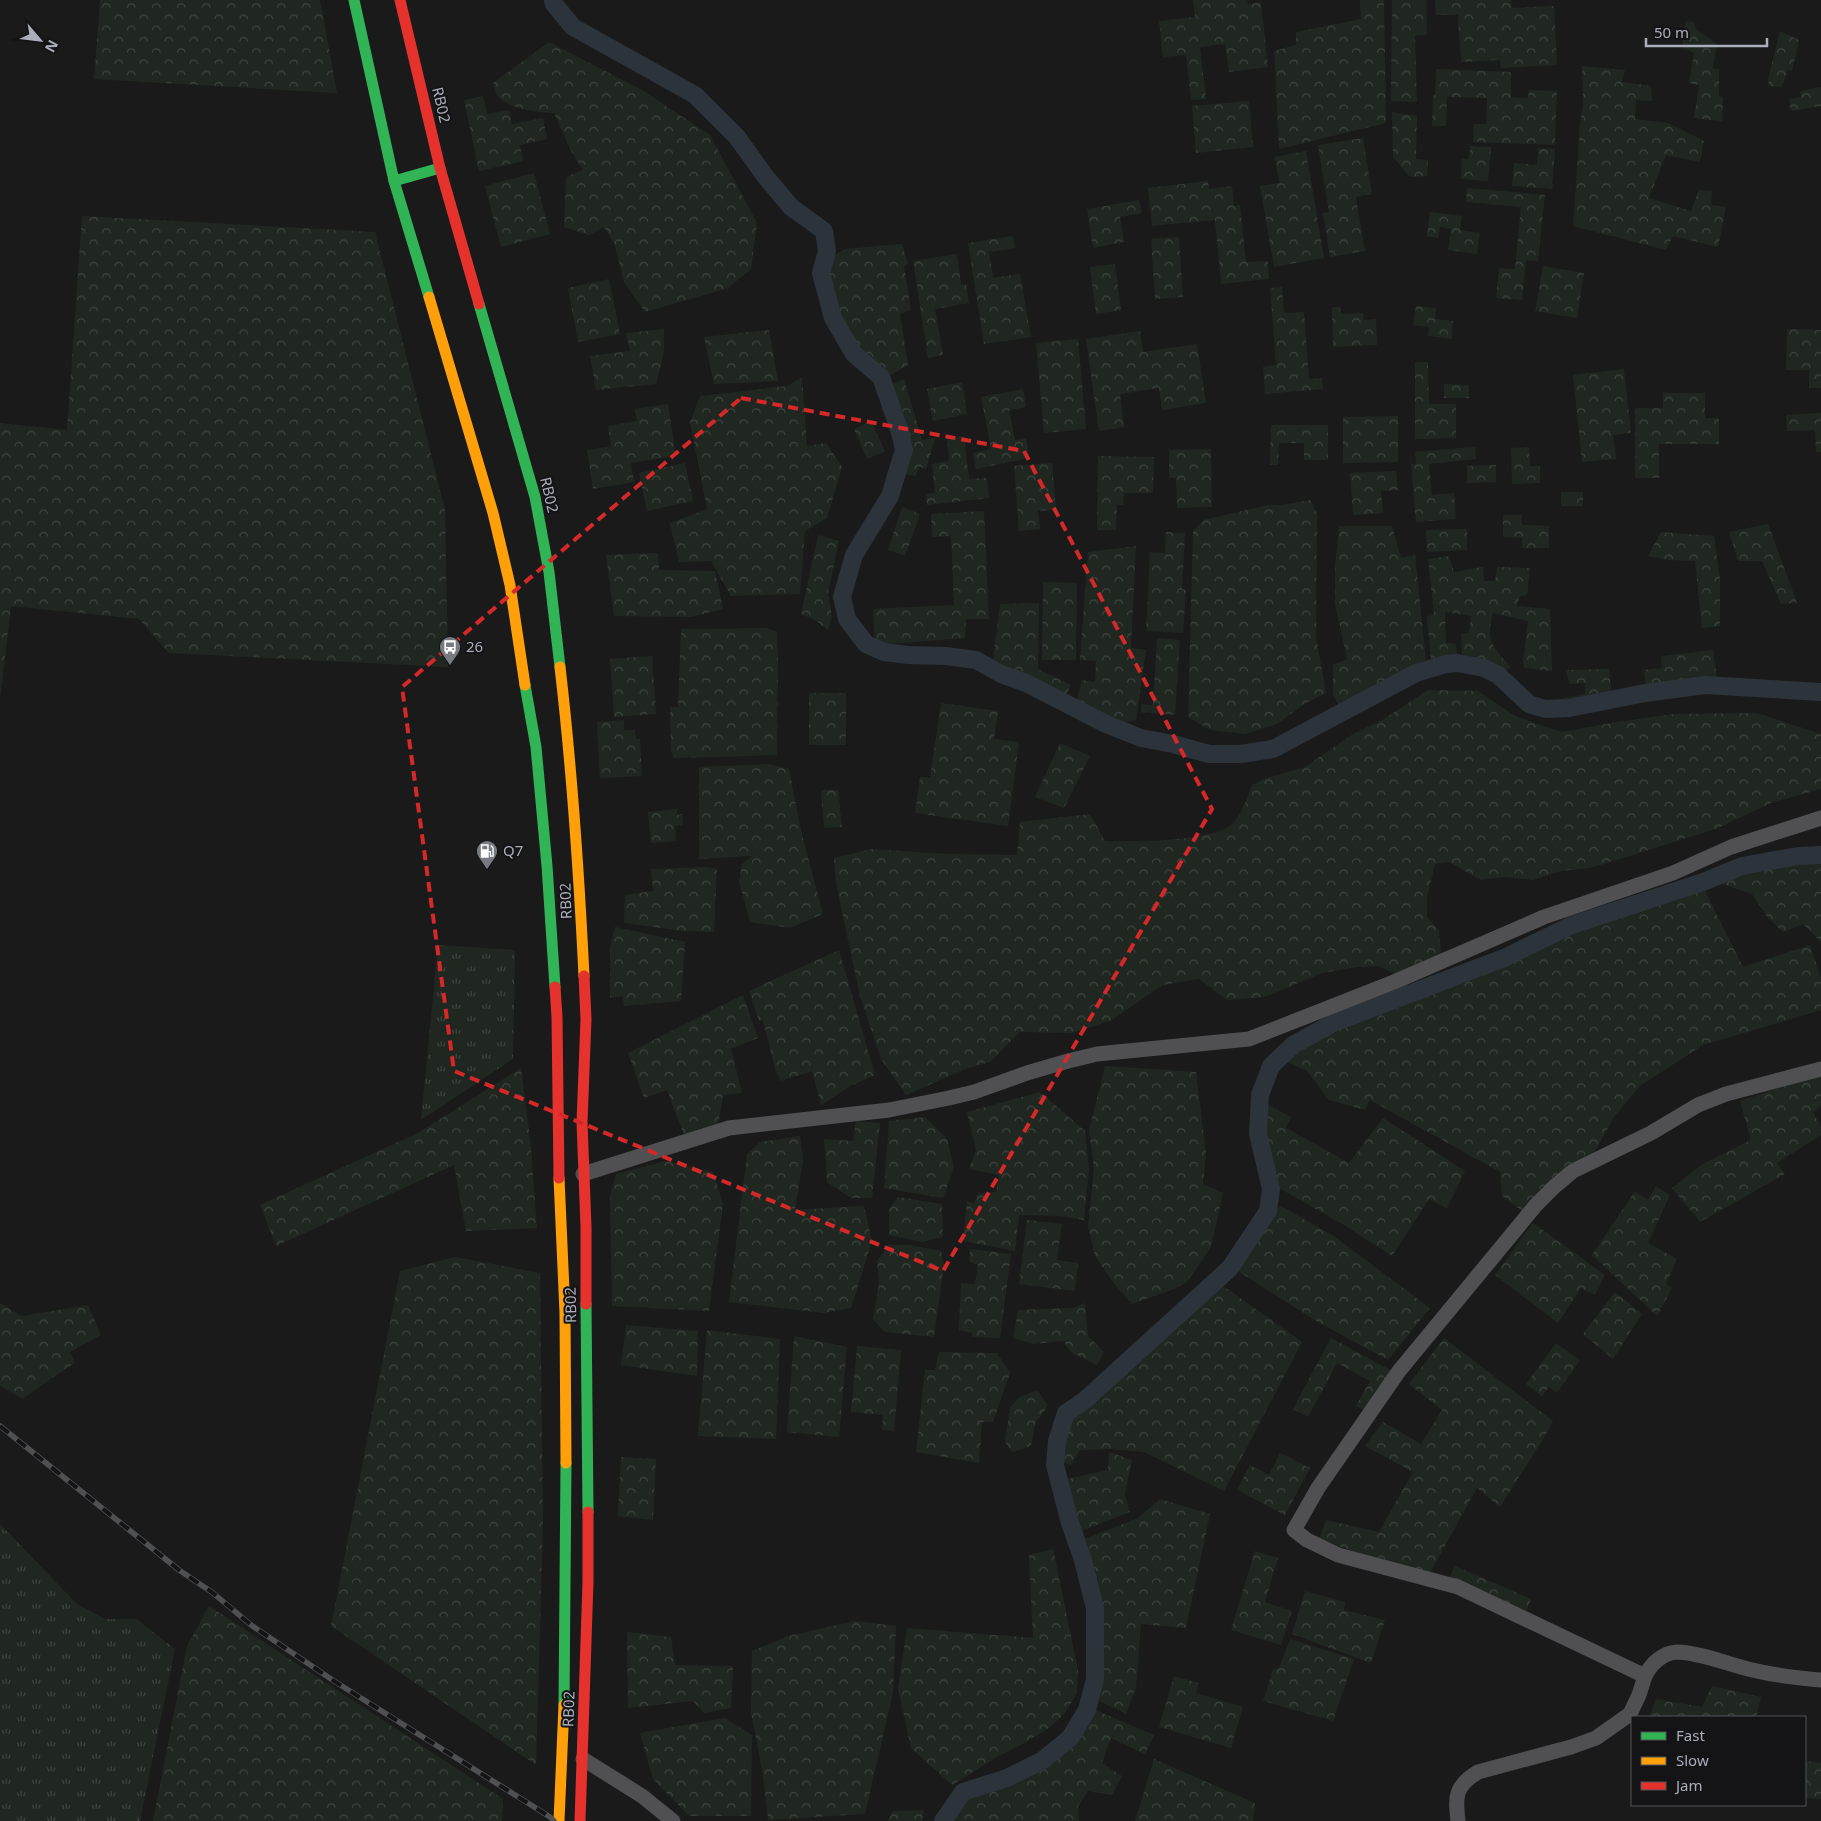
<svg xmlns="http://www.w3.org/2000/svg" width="1821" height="1821" viewBox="0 0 1821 1821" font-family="'Noto Sans',sans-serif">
<defs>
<pattern id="grass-tufts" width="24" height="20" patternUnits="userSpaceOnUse" patternTransform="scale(1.25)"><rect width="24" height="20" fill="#202721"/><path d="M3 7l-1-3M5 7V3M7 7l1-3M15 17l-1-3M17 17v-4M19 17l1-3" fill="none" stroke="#3e443f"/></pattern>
<pattern id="forest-crowns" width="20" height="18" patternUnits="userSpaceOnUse" patternTransform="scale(1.25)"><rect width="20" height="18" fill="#202721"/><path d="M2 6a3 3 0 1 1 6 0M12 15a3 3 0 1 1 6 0" fill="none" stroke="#3e443f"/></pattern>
</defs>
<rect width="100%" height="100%" fill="#1a1a1a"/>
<g fill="url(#grass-tufts)">
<polygon points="438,945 515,950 513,1059 421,1120"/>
<polygon points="0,1524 77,1604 105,1619 136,1619 175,1649 140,1821 0,1821"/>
</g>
<g fill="url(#forest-crowns)">
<polygon points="100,0 320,0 337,93 94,79"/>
<polygon points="1193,0 1247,0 1248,4 1261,2 1268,67 1229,72 1225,44 1200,47 1206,99 1191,100 1186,55 1163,57 1159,21 1195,17"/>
<polygon points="1360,0 1384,0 1386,123 1279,149 1274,51 1296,45 1296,32 1361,19"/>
<polygon points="1392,0 1426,0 1427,35 1415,36 1417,102 1391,101"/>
<polygon points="1435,0 1511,0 1512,8 1554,6 1557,65 1501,68 1500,60 1461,62 1458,15 1436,15"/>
<polygon points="1686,21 1693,22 1695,28 1717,44 1713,68 1719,69 1719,96 1723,97 1722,121 1721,121 1694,118 1699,85 1689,83 1694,53 1682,48"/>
<polygon points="1780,31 1799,40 1792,71 1788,70 1782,87 1769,86 1768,79"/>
<path d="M549,42L642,90L710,135L757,223L751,269L728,288L645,312L624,282L614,243L604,227L589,235L564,227L566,177L583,170L570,149L554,113C536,112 509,110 497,95C495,92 494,87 493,83Z"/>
<polygon points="1582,66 1625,70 1622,82 1651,86 1652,101 1636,100 1635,119 1668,123 1704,141 1700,162 1666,155 1649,198 1691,211 1699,190 1712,191 1711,205 1726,207 1718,247 1673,236 1666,250 1573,226 1580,124 1583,106"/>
<polygon points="1436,69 1511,72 1511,97 1528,98 1529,90 1557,91 1555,145 1473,142 1474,124 1486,124 1487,98 1447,97 1446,126 1432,126 1433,96 1435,95"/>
<polygon points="1821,87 1821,106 1791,111 1789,99 1801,97 1800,91"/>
<polygon points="483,96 487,114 509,110 512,124 543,118 547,139 520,145 523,161 479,171 464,100"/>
<polygon points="1249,101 1253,147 1196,153 1192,106"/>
<polygon points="1392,112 1417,116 1416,159 1428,160 1427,176 1410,177 1393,157"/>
<polygon points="1363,138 1372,194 1356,197 1365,251 1330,257 1323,213 1329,212 1318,145"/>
<polygon points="1470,146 1491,147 1488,181 1461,179 1462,159 1469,159"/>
<polygon points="1538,148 1555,149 1552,189 1512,186 1514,163 1537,165"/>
<polygon points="1306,151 1324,258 1274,267 1260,186 1279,183 1275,157"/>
<polygon points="534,173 550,234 501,247 485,186"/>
<polygon points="1208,181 1209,189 1232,186 1234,206 1240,205 1246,262 1268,261 1269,279 1221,284 1215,220 1152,226 1148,188"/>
<polygon points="1467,188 1545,195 1538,261 1526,260 1522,300 1496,298 1499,268 1515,269 1521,207 1466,202"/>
<polygon points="1139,200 1142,213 1120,217 1124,242 1093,248 1087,209"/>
<polygon points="1430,212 1462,216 1460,230 1480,233 1477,254 1448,250 1451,229 1440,227 1438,238 1427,236"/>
<polygon points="82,216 375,232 445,510 448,667 169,653 139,619 11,606 0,700 0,423 67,430"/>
<polygon points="1013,236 1015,248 989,252 993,278 1020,274 1031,337 984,344 968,243"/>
<polygon points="1179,237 1183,297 1155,299 1151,239"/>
<polygon points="902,244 908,264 904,266 911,310 900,314 908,365 880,381 855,353 836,317 824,275 828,259 845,249"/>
<polygon points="957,254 961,285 966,284 969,303 935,309 943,355 928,358 913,261"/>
<polygon points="1115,264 1121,310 1096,314 1090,267"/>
<polygon points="1543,266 1584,273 1577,318 1535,311"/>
<polygon points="609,279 620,334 578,342 568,288"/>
<polygon points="1282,287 1284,313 1304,312 1309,379 1322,378 1323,389 1265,394 1263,367 1276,365 1270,288"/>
<polygon points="1416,306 1436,308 1435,319 1453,321 1452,339 1428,336 1429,327 1413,325"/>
<polygon points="1332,307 1340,307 1341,314 1363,313 1364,320 1376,319 1377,345 1333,347"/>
<polygon points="664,329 664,352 656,384 596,390 590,356 630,351 626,333"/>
<polygon points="1787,329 1821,330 1821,388 1809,388 1809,370 1786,370"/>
<polygon points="769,330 778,381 714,384 704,337"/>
<polygon points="1140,331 1143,352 1197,344 1206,403 1162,410 1159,388 1120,394 1124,427 1099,431 1086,339"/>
<polygon points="1078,339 1086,429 1044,433 1036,343"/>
<polygon points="1415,362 1428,362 1429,404 1456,404 1456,438 1415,439"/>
<polygon points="1624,369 1631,433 1613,435 1616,459 1582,462 1573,375"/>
<polygon points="802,377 807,446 826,443 842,467 827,518 805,531 800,594 731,596 711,561 679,562 670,523 707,509 690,422 700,396 787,386"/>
<polygon points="904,379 922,440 935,438 926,469 920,467 915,476 899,472 907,449 903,431 886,387"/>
<polygon points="962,382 967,414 933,421 927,389"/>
<polygon points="1444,384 1469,385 1469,398 1444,398"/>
<polygon points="1023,389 1026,407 1009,410 1015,440 1026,438 1029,458 976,469 973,453 991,449 981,397"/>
<polygon points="1663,393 1705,393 1705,418 1719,418 1719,444 1659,444 1659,478 1635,478 1635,408 1663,408"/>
<polygon points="668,404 676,456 631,463 634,482 593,489 587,450 611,446 608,426 637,421 635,409"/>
<polygon points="1821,413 1821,452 1816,452 1815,430 1787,431 1786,415"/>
<polygon points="1398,416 1398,462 1343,463 1343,417"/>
<polygon points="871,421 885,451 867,459 854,429"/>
<polygon points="1271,425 1328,425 1328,460 1304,460 1304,443 1279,443 1278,465 1270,465"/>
<polygon points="964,436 969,479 987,478 989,498 927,505 926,494 935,493 932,464 949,461 947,438"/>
<polygon points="1475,447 1476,459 1429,464 1432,495 1454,493 1456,519 1416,522 1411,464 1416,464 1415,452"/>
<polygon points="1529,447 1530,466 1540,466 1540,483 1512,484 1511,448"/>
<polygon points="1211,449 1212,507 1177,508 1176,478 1169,478 1169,450"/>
<polygon points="1098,456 1154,457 1153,493 1124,493 1123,505 1117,505 1116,530 1097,530"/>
<polygon points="685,463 693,501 647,511 639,473"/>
<polygon points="1052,463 1056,510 1038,511 1040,529 1019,531 1014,466"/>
<polygon points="1496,465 1496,482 1467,483 1467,466"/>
<polygon points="1396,471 1398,490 1381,491 1383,513 1353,515 1350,473"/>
<rect x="1561" y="492" width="22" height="14"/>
<polygon points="1310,500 1317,513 1316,637 1326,693 1304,704 1277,724 1245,734 1210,730 1188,717 1193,531 1204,520 1268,505 1281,505"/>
<polygon points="902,507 920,514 905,556 888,550"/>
<polygon points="984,511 989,619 966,619 965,638 875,645 873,609 954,605 951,536 932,537 931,514"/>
<polygon points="1503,515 1522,515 1522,525 1549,526 1549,548 1522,548 1522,538 1503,537"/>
<polygon points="1768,524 1797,603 1781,604 1762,561 1738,561 1729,532"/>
<polygon points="1339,526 1392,526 1401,558 1415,555 1426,660 1370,688 1340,708 1333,694 1333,665 1347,659 1335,604 1335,566"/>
<polygon points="1467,529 1467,550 1427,552 1426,530"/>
<polygon points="1166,532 1185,533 1182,589 1186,590 1183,633 1146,631 1150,552 1165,553"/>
<polygon points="1661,532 1714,536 1720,579 1720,626 1702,628 1695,561 1669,560 1648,556"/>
<polygon points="818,535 839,541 828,593 832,617 828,630 815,620 801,614"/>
<polygon points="1136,546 1131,648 1146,650 1136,720 1116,724 1076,702 1082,680 1095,682 1096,661 1080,660 1088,552"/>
<polygon points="658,553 659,570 715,571 723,609 691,617 614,616 606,555"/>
<path d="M1449,556L1454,572L1483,567L1484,581H1495L1497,567L1530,568L1527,595L1520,596L1517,606L1550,609L1552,671L1524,668L1523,662L1528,621L1493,613C1485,641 1493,648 1511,667L1502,673L1486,661L1462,655L1461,634L1469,633L1471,616L1445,612L1446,643L1456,644L1457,656L1431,661L1427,617L1434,614L1428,559Z"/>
<polygon points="1043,582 1077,583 1076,660 1042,660"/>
<polygon points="1039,603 1038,669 1071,685 1064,700 1027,681 992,669 1000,604"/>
<polygon points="767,628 777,632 778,666 777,755 674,758 671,750 670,707 678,707 681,629"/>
<polygon points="1157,638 1180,640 1175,715 1141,712 1141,704 1153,705"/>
<polygon points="1713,650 1717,680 1646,689 1644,670 1662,668 1661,656"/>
<polygon points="652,656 656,714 614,717 610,659"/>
<polygon points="1609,669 1612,697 1601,700 1558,707 1557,700 1585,694 1585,683 1569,684 1566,670"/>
<path d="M1428,690L1478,691L1515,716L1561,732L1617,722L1674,714L1756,713L1821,734V789L1773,802L1718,828L1636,854L1590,868L1561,871L1533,880L1505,877L1481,880L1449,862L1435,864L1427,897V917L1439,931L1441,954L1409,971L1394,973L1378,966L1358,967L1322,973L1265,997L1227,1000L1199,979L1163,985L1110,1021L1072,1033L1020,1032L990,1062L965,1069L906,1095L881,1059L860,996L836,883L834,858L871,849L948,854L1017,855L1020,822L1090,814L1105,841C1130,842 1217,842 1233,823C1243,812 1247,798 1252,785L1267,778L1305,767L1353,734L1384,719Z"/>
<rect x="809" y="693" width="37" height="52"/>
<polygon points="941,703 998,711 994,739 1019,742 1008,826 915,813 920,777 930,778"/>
<polygon points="624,720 624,730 635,730 636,739 640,739 642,776 600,778 597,722"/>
<polygon points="1060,743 1090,756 1064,808 1035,797"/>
<polygon points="768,764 789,769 802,835 823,914 790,928 750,922 739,881 742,864 752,856 699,859 699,767"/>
<polygon points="821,790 838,790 842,827 824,828"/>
<polygon points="677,809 677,815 682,814 683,825 675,826 676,841 651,843 648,812"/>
<polygon points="1816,859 1821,859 1821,942 1803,924 1783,932 1768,918 1752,894 1720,883 1769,866"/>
<polygon points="707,867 717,869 714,932 683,931 624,923 625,895 653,891 651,869"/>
<polygon points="1703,887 1743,967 1810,945 1821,978 1821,1010 1703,1045 1640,1086 1614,1117 1594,1153 1525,1213 1502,1196 1500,1172 1370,1100 1365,1110 1329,1100 1307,1071 1283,1060 1297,1047 1336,1027 1505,962 1574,930"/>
<polygon points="615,927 685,942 681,1001 624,1006 623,996 610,998 610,947"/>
<polygon points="839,950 875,1075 852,1085 821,1105 812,1071 781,1081 776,1072 763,1020 759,1021 749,991"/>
<polygon points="743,995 758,1038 731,1049 742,1093 723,1095 718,1126 684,1135 667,1090 644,1098 628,1053"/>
<polygon points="1105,1066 1196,1072 1206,1153 1203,1184 1223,1193 1211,1247 1187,1282 1174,1289 1132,1304 1112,1281 1095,1256 1088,1226 1094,1169 1089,1130"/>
<polygon points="521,1068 531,1147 537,1228 466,1231 454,1165 276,1246 260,1205 418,1133"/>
<polygon points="1821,1074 1821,1106 1813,1112 1821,1127 1821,1135 1777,1163 1785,1174 1700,1222 1672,1188 1701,1165 1751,1140 1740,1101"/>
<polygon points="1040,1092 1085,1131 1089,1169 1084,1220 1061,1216 1019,1215 1015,1251 963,1241 967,1201 974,1203 978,1193 996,1192 999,1175 969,1169 976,1150 967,1112"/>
<polygon points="1268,1105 1291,1117 1286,1128 1349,1163 1383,1118 1465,1171 1447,1208 1429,1199 1392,1256 1344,1225 1279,1188 1269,1153 1265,1125"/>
<polygon points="925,1117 947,1139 954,1167 943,1198 884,1188 889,1121"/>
<polygon points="856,1121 880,1123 872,1198 851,1198 827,1182 824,1139 853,1141"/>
<polygon points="800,1136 803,1161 795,1210 864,1206 872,1241 851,1308 823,1313 729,1302 747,1154 760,1142"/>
<polygon points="665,1161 713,1172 723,1204 709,1311 612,1306 610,1196 616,1174"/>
<polygon points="1656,1186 1670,1195 1648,1243 1677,1259 1666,1284 1672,1288 1657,1316 1592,1255 1635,1191 1648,1200"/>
<polygon points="898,1197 942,1204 943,1237 922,1242 889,1235 889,1209"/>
<polygon points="1281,1206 1335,1237 1430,1308 1388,1360 1318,1322 1236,1270 1270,1212"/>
<polygon points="1027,1220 1062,1224 1057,1260 1078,1263 1075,1291 1019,1284"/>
<polygon points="1533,1223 1605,1275 1595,1295 1581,1288 1558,1323 1495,1275"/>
<polygon points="889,1245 909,1245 941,1251 944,1264 934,1337 885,1332 873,1319 879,1283 877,1261"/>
<polygon points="970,1249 1011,1254 1000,1338 972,1337 972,1333 959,1330 961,1283 975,1284 978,1265 969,1261"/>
<polygon points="455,1257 540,1273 543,1520 536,1765 331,1626 400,1271"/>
<polygon points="1222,1285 1302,1342 1224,1491 1144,1452 1110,1449 1080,1450 1071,1465 1061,1462 1058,1458 1059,1442 1068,1416 1085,1404 1197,1302"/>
<polygon points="1615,1292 1642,1314 1613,1359 1583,1334"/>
<polygon points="0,1303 22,1316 88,1305 101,1335 70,1352 75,1363 49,1380 23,1399 0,1386"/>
<polygon points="1085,1303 1088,1336 1104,1352 1097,1365 1072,1353 1063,1341 1033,1344 1013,1338 1018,1310 1073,1308"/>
<polygon points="626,1325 698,1331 697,1376 621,1365"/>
<polygon points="707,1330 780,1339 776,1439 698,1436"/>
<polygon points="794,1336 847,1347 839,1437 787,1432"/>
<polygon points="1331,1338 1392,1371 1369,1413 1356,1406 1370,1381 1337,1363 1308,1417 1293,1409"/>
<polygon points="1444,1338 1553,1421 1545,1436 1500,1507 1477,1488 1430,1573 1366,1556 1319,1539 1326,1520 1379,1532 1413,1472 1365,1446 1383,1422 1421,1444 1442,1410 1409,1384"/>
<polygon points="1556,1343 1580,1360 1557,1393 1549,1387 1542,1396 1526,1384"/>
<polygon points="857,1346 901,1350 894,1431 882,1430 883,1415 851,1412"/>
<polygon points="939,1352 997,1353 1010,1373 993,1422 982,1422 979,1463 916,1452 925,1370 935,1370"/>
<polygon points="1037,1390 1048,1406 1035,1424 1031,1446 1012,1452 1005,1442 1010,1407 1020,1397"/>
<polygon points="1109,1452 1132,1460 1125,1494 1130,1512 1081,1531 1076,1530 1063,1480 1108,1470"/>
<polygon points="1280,1453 1310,1468 1285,1515 1237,1490 1250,1465 1269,1475"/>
<polygon points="621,1457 656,1459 653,1520 618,1516"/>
<path d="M1160,1499L1210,1514L1186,1628L1141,1624L1136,1688L1126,1714L1095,1699C1102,1665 1104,1627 1097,1592C1093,1575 1087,1557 1082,1540L1138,1518Z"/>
<polygon points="1053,1549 1078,1670 1077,1693 1065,1713 1049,1728 1026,1742 997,1757 952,1785 911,1748 898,1688 907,1628 1033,1638 1029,1555"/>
<polygon points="1255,1551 1278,1558 1265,1602 1292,1611 1281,1645 1231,1630"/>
<polygon points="1455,1566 1531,1599 1526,1612 1448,1581"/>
<polygon points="1305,1591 1345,1602 1344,1610 1385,1620 1371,1663 1292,1634"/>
<polygon points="209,1606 503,1799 502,1821 153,1821 187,1646"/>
<polygon points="855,1621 896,1626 893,1692 865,1814 768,1820 763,1775 751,1712 752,1651 788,1636"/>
<polygon points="627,1632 671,1637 675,1665 733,1666 731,1708 704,1713 693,1701 628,1708"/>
<polygon points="1290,1639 1354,1659 1333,1721 1263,1701 1273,1669 1279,1668"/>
<polygon points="1174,1676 1198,1683 1196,1693 1243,1707 1231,1748 1159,1727"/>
<polygon points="1712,1686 1761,1697 1756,1717 1649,1717 1656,1699 1702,1707"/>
<polygon points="1093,1709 1154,1735 1145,1754 1111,1738 1102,1763 1122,1776 1112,1795 1088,1791 1078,1806 1079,1821 949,1821 969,1796 1010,1781 1048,1763 1072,1741"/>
<polygon points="725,1718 752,1735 751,1816 689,1816 653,1779 640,1733"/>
<polygon points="1154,1759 1255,1803 1253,1821 1135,1821"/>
<polygon points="1805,1761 1821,1763 1821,1799 1805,1798"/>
<polygon points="924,1810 922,1821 888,1821 893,1811"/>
</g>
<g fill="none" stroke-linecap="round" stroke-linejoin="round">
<g stroke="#2d333b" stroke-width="18">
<polyline points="553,0 554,4 573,27 695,95 737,137 765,176 791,207 824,231 827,251 821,273 833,318 854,354 881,377 900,432 904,450 890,496 854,555 842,597 847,619 866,644 884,652 908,655 946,656 976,660 1001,674 1026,683 1106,724 1141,738 1173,744 1209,754 1241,754 1273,749 1416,673 1446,664 1457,663 1484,668 1498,675 1529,704 1545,709 1569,708 1645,693 1705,685 1821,692"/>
<polyline points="943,1821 963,1792 1007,1778 1043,1760 1070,1738 1087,1710 1095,1679 1095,1608 1083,1560 1070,1523 1055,1465 1057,1441 1066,1413 1084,1401 1230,1268 1268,1211 1271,1189 1258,1134 1260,1095 1271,1066 1293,1045 1333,1023 1504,958 1572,925 1703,882 1742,866 1798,856 1821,855"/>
</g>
<g stroke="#505053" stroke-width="15">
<polyline points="583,1174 729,1128 889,1110 949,1098 974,1092 1027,1073 1068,1061 1097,1054 1249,1039 1394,982 1544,917 1673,873 1731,847 1821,818"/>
<path d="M1645,1676C1651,1664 1662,1653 1677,1652C1697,1652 1728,1664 1748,1669C1772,1675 1797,1678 1821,1680"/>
<polyline points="583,1759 642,1796 673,1821"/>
<path d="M1458,1821C1455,1796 1455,1786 1478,1772L1571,1747L1596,1738L1630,1714L1639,1695L1645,1676L1458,1587L1338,1555L1307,1540L1294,1530L1318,1488L1399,1371L1536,1205L1554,1187L1573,1171L1651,1133L1698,1105L1726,1094L1821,1069"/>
</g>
<g stroke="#30b455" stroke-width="11">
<polyline points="354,0 394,181 429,297"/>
<polyline points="394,181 440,168"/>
<polyline points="479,304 535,497 549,572 560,667"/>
<polyline points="525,685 536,747 547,866 555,987"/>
<polyline points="586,1304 588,1512"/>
<polyline points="564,1705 566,1463"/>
</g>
<g stroke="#ff9f0a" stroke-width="11">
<polyline points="429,297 493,513 510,585 525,685"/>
<path d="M560,667C572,770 579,873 584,976"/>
<polyline points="559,1178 565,1313 566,1463"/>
<polyline points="559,1821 564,1705"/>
</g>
<g stroke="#e5322d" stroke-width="11">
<polyline points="400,0 440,168 479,304"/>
<polyline points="584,976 586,1019 582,1122 586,1227 586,1304"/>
<polyline points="555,987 557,1017 559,1178"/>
<polyline points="580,1821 588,1582 588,1512"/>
</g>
<g stroke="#4f5052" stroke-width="5.5">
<polyline id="rail" points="0,1426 179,1570 213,1593 251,1625 334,1681 550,1817 554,1821"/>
</g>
<use href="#rail" stroke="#141416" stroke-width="4" stroke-dasharray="11" stroke-linecap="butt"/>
</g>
<path fill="none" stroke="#d62828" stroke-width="4" stroke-dasharray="10 6" stroke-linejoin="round" d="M741,398L1024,451L1212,809L943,1271L454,1071L402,687Z"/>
<defs>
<g id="bus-pin" transform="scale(1.125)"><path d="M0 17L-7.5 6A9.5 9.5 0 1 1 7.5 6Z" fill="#787a82" stroke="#141416"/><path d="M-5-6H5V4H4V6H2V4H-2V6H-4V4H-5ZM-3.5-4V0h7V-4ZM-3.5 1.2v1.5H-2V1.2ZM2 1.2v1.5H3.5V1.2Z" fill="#fff"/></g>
<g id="fuel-pin" transform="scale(1.125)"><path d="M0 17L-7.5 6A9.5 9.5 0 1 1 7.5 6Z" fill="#787a82" stroke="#141416"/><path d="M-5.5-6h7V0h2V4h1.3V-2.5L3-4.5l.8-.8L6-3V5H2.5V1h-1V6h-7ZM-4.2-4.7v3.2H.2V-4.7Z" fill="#fff"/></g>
</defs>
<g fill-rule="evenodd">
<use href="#bus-pin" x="450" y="647"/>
<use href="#fuel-pin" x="487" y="851"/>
</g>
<g text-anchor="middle" stroke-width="4" stroke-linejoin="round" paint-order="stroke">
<g font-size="15" fill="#abaeba" stroke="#141416">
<text transform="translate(441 105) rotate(77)" y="5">RB02</text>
<text transform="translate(549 495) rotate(77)" y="5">RB02</text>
<text transform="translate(566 901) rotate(-92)" y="5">RB02</text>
<text transform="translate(571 1305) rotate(-91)" y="5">RB02</text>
<text transform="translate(569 1709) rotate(-88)" y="5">RB02</text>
</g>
<g font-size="15" fill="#abaeba" stroke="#141416" text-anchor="start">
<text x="466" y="652">26</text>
<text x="503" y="856">Q7</text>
</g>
</g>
<rect x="1631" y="1716" width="175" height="90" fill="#141416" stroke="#505258"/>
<rect x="1641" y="1732" width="25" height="8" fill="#30b455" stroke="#505258"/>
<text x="1676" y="1741" font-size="15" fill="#abaeba">Fast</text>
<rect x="1641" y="1757" width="25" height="8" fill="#ff9f0a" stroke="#505258"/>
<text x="1676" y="1766" font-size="15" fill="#abaeba">Slow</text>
<rect x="1641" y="1782" width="25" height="8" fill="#e5322d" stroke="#505258"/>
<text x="1676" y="1791" font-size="15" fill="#abaeba">Jam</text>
<g transform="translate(40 40) rotate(118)" stroke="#141416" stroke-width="4" paint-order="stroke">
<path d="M0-4L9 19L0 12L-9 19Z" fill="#abaeba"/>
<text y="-8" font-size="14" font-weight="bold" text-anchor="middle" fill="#abaeba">N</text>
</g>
<path d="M1646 38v8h121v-8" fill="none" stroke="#abaeba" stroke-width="2.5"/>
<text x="1654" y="38" font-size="15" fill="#abaeba" stroke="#141416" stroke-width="4" paint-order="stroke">50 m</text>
</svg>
